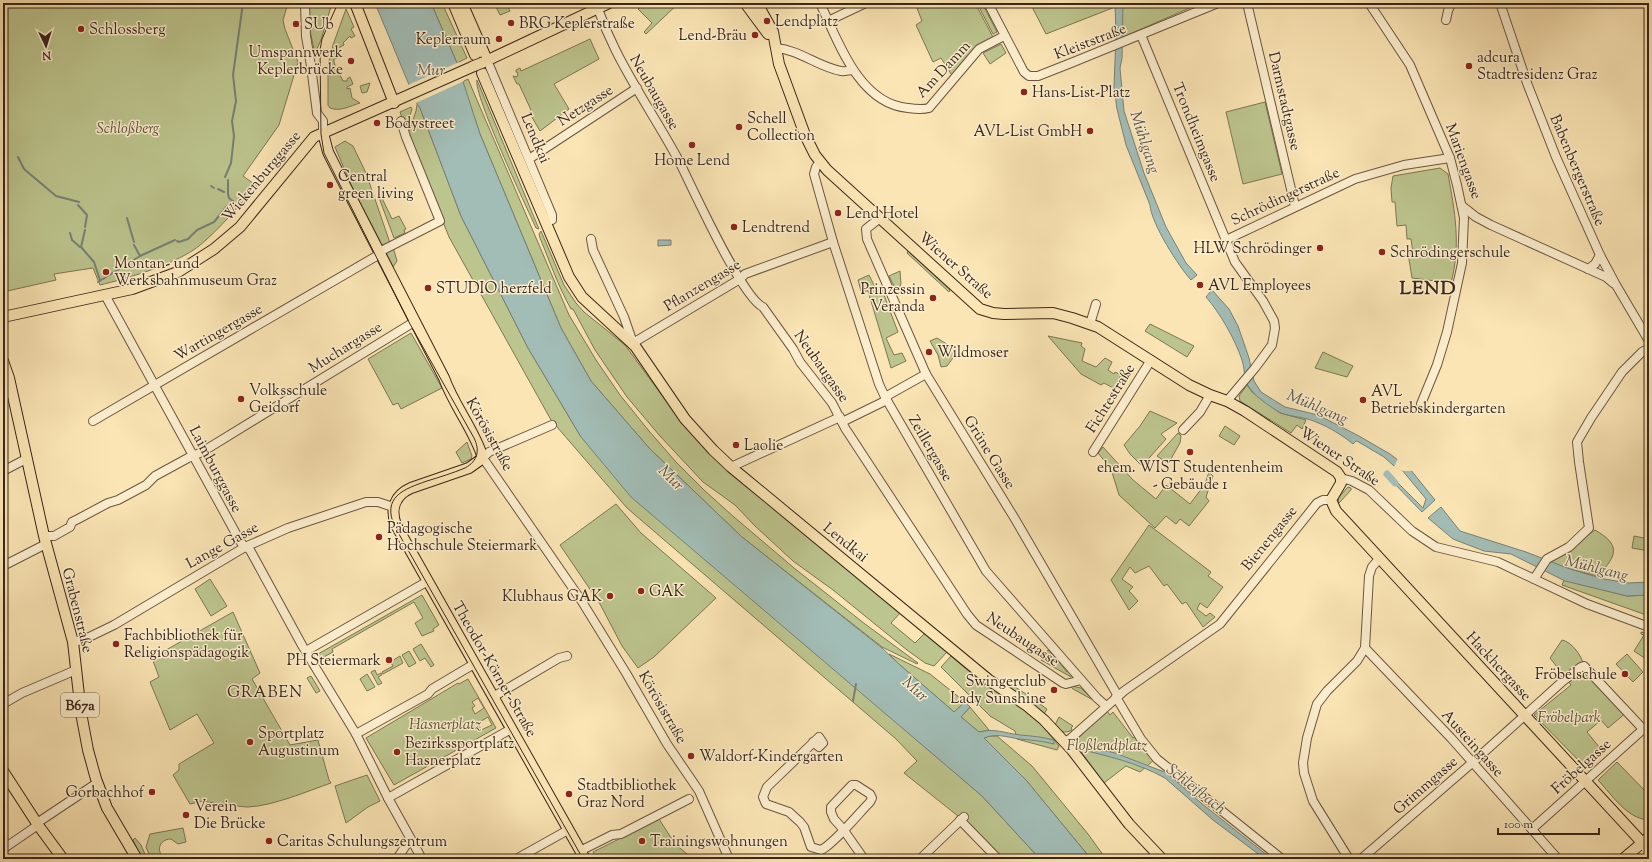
<svg xmlns="http://www.w3.org/2000/svg" width="1652" height="862" viewBox="0 0 1652 862" font-family="'Sorts Mill Goudy',serif">
<rect width="100%" height="100%" fill="#fbe5b4"/>
<filter id="stains"><feTurbulence type="fractalNoise" baseFrequency=".005" numOctaves="4"/><feColorMatrix values="0 0 0 0 .2 0 0 0 0 .09 0 0 0 0 .02 0 0 0 .5 -.17"/></filter>
<radialGradient id="worn" r=".72"><stop offset=".6" stop-color="#630" stop-opacity="0"/><stop offset="1" stop-color="#630" stop-opacity=".3"/></radialGradient>
<g fill="#bdc58e" stroke="#7c7654" fill-rule="evenodd">
<path d="M3,3H288L283,20L285,29L298,62L279,125L243,176L257,186C238,206 221,228 199,246C176,264 129,278 100,285L93,268L54,274L56,280L3,292Z"/>
<polygon points="309,3 332,3 321,40 315,53 310,31"/>
<polygon points="431,3 442,3 467,58 457,63"/>
<polygon points="494,3 506,3 510,11 500,15"/>
<polygon points="647,3 679,3 646,34 644,32 652,23 638,9"/>
<polygon points="915,3 975,3 994,39 953,77 941,58 933,62 916,25 922,21"/>
<polygon points="977,3 982,3 997,32 993,34"/>
<polygon points="1030,3 1201,3 1123,37 1115,7 1046,34"/>
<polygon points="346,9 354,27 351,29 355,36 351,38 350,36 343,43 344,45 338,48 340,57 334,59 334,62 336,68 328,66 333,45"/>
<polygon points="590,39 599,59 554,84 569,109 540,131 529,112 531,110 519,84 517,84 513,76 517,77 518,73 516,72 516,70 520,68 521,71"/>
<polygon points="1001,44 1006,53 990,64 983,53"/>
<path d="M341,68L342,69L338,71L343,81H347V79L350,77L353,84L347,87V89L350,88L352,98L360,103C350,106 340,112 330,108L328,105V70Z"/>
<polygon points="468,79 569,315 596,360 620,395 649,431 676,462 704,490 734,517 794,568 865,624 918,663 917,664 882,647 742,537 650,449 591,381 561,328 480,134 462,82"/>
<path d="M477,80L539,229L536,228C527,208 473,94 477,80Z"/>
<polygon points="370,83 367,92 362,93 360,86"/>
<polygon points="1265,102 1282,174 1243,184 1226,112"/>
<polygon points="417,104 420,108 461,216 528,348 581,437 863,693 982,796 1040,859 1000,859 963,820 904,773 917,761 896,739 627,508 551,420 449,237 408,134 416,111"/>
<polygon points="411,107 412,109 406,129 400,112"/>
<polygon points="345,141 353,146 366,173 390,243 382,245 378,243 380,241 352,187 335,147"/>
<path d="M1440,168L1448,174C1455,212 1461,245 1451,283L1412,278L1408,253H1413L1411,239H1407L1406,225L1397,226L1395,202H1392L1391,188L1393,176Z"/>
<polygon points="380,194 392,219 399,216 406,229 404,230 405,233 394,238 378,195"/>
<path d="M541,231L564,285L576,303L584,312L625,345L680,420L726,469L901,612L891,623L915,643L925,633L947,652L934,666L925,663L907,650L833,590L793,561L755,526L735,505L703,482L660,436L627,397L595,350L573,309H571C558,286 550,262 540,238L539,234Z"/>
<polygon points="393,247 397,261 393,267 386,253 386,250"/>
<polygon points="908,251 950,290 949,292 907,253"/>
<polygon points="900,271 901,284 899,289 895,288 889,276"/>
<polygon points="869,275 876,289 881,287 898,332 886,338 894,355 902,353 906,361 891,368 868,291 861,291 858,280"/>
<polygon points="1150,324 1194,346 1187,357 1145,331"/>
<polygon points="411,333 442,388 401,409 398,403 393,405 368,359"/>
<polygon points="1048,336 1082,343 1081,346 1085,349 1082,361 1096,367 1105,358 1112,362 1108,370 1114,374 1115,372 1121,375 1115,389 1104,383 1101,385 1081,374"/>
<polygon points="937,338 958,351 947,366 941,367 938,355 930,341"/>
<polygon points="1323,352 1353,366 1347,377 1315,368"/>
<polygon points="1247,385 1252,392 1280,413 1306,420 1302,429 1297,425 1291,433 1240,401 1239,396"/>
<polygon points="1150,411 1177,423 1161,434 1166,439 1142,466 1130,454 1124,445 1140,426"/>
<polygon points="1225,426 1240,436 1234,445 1219,436"/>
<polygon points="1178,433 1181,436 1180,443 1168,464 1157,456"/>
<polygon points="467,442 472,456 471,459 462,463 456,452"/>
<polygon points="1103,447 1133,480 1156,499 1166,485 1190,504 1205,484 1209,472 1213,476 1206,497 1209,501 1189,526 1180,519 1176,524 1166,516 1155,528 1119,495 1111,469 1098,453"/>
<polygon points="1348,487 1351,488 1351,490 1339,503 1338,502 1339,497"/>
<polygon points="616,504 641,533 716,598 654,657 638,668 622,646 600,604 560,545"/>
<polygon points="1149,525 1211,572 1208,576 1223,587 1207,608 1200,603 1197,609 1206,616 1210,613 1215,617 1203,627 1186,602 1182,604 1167,584 1164,586 1149,566 1135,573 1130,567 1122,579 1133,587 1129,591 1138,601 1129,610 1111,580"/>
<path d="M1595,530C1621,545 1617,555 1599,575L1597,576L1570,569L1550,562Z"/>
<polygon points="1634,536 1649,539 1649,551 1632,548"/>
<polygon points="210,579 227,606 211,616 195,589"/>
<polygon points="1564,580 1627,596 1649,595 1649,616 1562,585"/>
<polygon points="422,595 439,625 433,629 434,631 422,636 415,623 423,618 414,602 332,649 333,652 320,659 318,654"/>
<path d="M233,612L260,673L252,679L290,745L318,740L329,780L331,783C308,791 273,806 248,807C239,807 230,804 221,803L220,804L203,801L190,804L173,775L179,770V764L214,743L197,714L170,730L150,682L159,677L152,658Z"/>
<polygon points="1641,632 1649,634 1649,636 1644,635 1649,638 1649,661 1634,651 1644,635 1641,634"/>
<path d="M1562,640C1572,642 1582,656 1584,666L1627,712L1608,728L1601,720L1587,732L1604,753L1586,768L1534,715L1571,685L1550,658Z"/>
<polygon points="421,644 434,665 431,667 425,658 420,661 413,649"/>
<polygon points="1048,650 1056,658 1067,672 1070,671 1072,675 1071,677 1041,660"/>
<polygon points="409,651 416,663 409,667 402,655"/>
<polygon points="889,654 930,674 965,702 954,712 900,665"/>
<polygon points="1627,654 1643,672 1633,682 1616,664"/>
<polygon points="400,656 403,663 383,674 382,672 393,666 391,663 387,664"/>
<polygon points="951,656 985,685 1034,716 1059,746 1057,750 1017,739 1015,731 990,716 941,667"/>
<polygon points="375,670 377,675 381,673 382,675 378,677 382,683 378,685 371,672"/>
<polygon points="367,674 375,687 367,691 360,679"/>
<polygon points="311,676 320,691 316,693 307,678"/>
<path d="M468,679L496,728L394,785L366,738L458,683L459,684ZM478,698L484,708L475,714L472,708L475,706L472,702ZM488,717L492,725L481,730L478,723Z"/>
<polygon points="1009,683 1029,696 1026,700 1006,688"/>
<polygon points="1072,686 1081,688 1093,700 1073,689 1071,687"/>
<polygon points="1033,699 1047,709 1044,714 1031,704"/>
<polygon points="970,707 989,730 979,732 961,717"/>
<polygon points="1107,711 1110,715 1113,712 1133,738 1136,736 1154,760 1140,772 1126,766 1104,783 1074,742"/>
<path d="M1059,717L1073,726L1071,728L1072,730C1064,734 1060,732 1055,725Z"/>
<polygon points="989,736 997,736 1032,766 1088,834 1106,859 1091,859 1026,780 984,738"/>
<path d="M1617,762L1649,795V820C1627,819 1612,795 1598,780Z"/>
<polygon points="367,775 380,801 368,807 346,823 335,786"/>
<polygon points="659,819 675,844 692,858 713,856 715,859 597,859 593,852"/>
<path d="M183,828L186,842L178,844L171,839C158,839 155,854 167,859H151L146,847L150,834Z"/>
<polygon points="135,838 141,845 147,859 142,859 133,840"/>
</g>
<g fill="#a2bdb6" stroke="#788177">
<path d="M375,3H431L457,63L480,134L561,328L591,381L650,449L742,537L882,648L900,665L954,712L965,702L970,707L961,717L979,732C995,728 1004,733 1020,735C1032,736 1043,737 1054,740V744C1042,741 1031,740 1019,739C1007,737 996,733 984,738L1026,780L1091,859H1040L982,796L631,497L581,437L528,348L461,216L420,108L417,104Z"/>
<path d="M1115,3H1123L1122,58L1120,68L1124,111L1144,173L1166,227L1186,263L1197,275L1191,280C1179,267 1151,223 1150,205L1126,145L1117,109L1114,87L1116,35Z"/>
<polygon points="658,240 671,240 671,245 658,246"/>
<path d="M1212,290L1229,309L1238,326L1249,358L1254,381L1261,392L1285,407L1318,415L1359,436L1390,454L1410,469L1435,500L1422,512L1389,478L1391,476L1423,508L1426,499L1402,470L1394,466L1384,457L1357,441H1356L1353,444C1342,435 1329,427 1316,422C1305,417 1292,417 1281,413C1275,410 1256,397 1252,391C1242,380 1246,372 1242,360C1235,339 1220,313 1206,297Z"/>
<polygon points="1441,507 1460,531 1526,552 1570,569 1604,579 1628,583 1649,582 1649,595 1627,596 1565,581 1511,554 1484,551 1453,539 1428,518"/>
<path d="M1079,745L1115,753L1167,773L1201,803L1272,859H1265L1213,820L1165,778C1138,763 1108,756 1079,749Z"/>
</g>
<g fill="#fbe5b4">
<polygon points="373,3 408,85 459,62 464,81 416,103 417,107"/>
<polygon points="1398,458 1411,469 1412,471 1403,471 1394,467"/>
</g>
<g fill="none" stroke-linecap="round" stroke-linejoin="round">
<g stroke="#788177" stroke-width="2">
<polyline points="18,157 24,169 56,196 79,202"/>
<polyline points="225,177 231,163 234,136 232,121 236,101 233,75 243,3"/>
<polyline points="228,180 228,194"/>
<polyline points="211,186 214,188"/>
<polyline points="218,189 224,192"/>
<polyline points="78,205 87,215 85,227"/>
<polyline points="127,218 134,242"/>
<polyline points="85,230 81,247 94,262 100,280"/>
<polyline points="70,233 72,240 80,247"/>
<polyline points="177,241 179,242 188,239 197,230 214,222 227,206 234,202 229,198 228,194"/>
<polyline points="140,256 175,240"/>
<polyline points="98,282 140,256 134,245"/>
<polyline points="853,701 856,684"/>
</g>
<polyline stroke="#a2bdb6" stroke-width="7" points="1387,474 1395,483"/>
<g stroke="#6a5640" stroke-width="10">
<g id="minor">
<polyline points="305,3 306,36 311,66 317,113 323,121 323,133"/>
<path d="M820,3C838,41 859,104 908,108C915,109 922,110 929,108L979,49L1004,36"/>
<polyline points="988,3 1024,72 1029,76 1038,76 1071,63 1218,3"/>
<polyline points="1247,3 1295,206"/>
<polyline points="1369,3 1410,65 1450,158 1457,185 1464,218 1462,263 1447,332 1437,365 1421,404"/>
<polyline points="1500,3 1527,83 1556,157 1600,255 1616,285 1649,341"/>
<path d="M598,9C603,23 609,37 616,51C635,89 659,124 679,161C692,187 742,298 763,307L793,349L800,362L832,403L845,428L967,614L976,625L1063,683L1066,684L1081,680"/>
<polyline points="1446,20 1448,11 1451,3"/>
<polyline points="828,21 866,3"/>
<polyline points="1141,35 1235,262 1263,301 1274,321 1275,328 1272,345 1255,368 1227,401"/>
<path d="M776,48C800,50 818,67 841,71C844,72 849,70 853,70"/>
<polyline points="487,60 552,215 552,220 545,222"/>
<polyline points="529,159 637,88"/>
<polyline points="820,162 816,167 814,174 833,242 879,384 885,397 986,571 1097,698 1106,706"/>
<polyline points="1462,206 1476,217 1491,225 1606,277 1613,283"/>
<polyline points="880,218 866,229 867,239 926,374 1015,519 1118,696"/>
<polyline points="591,239 593,250 624,317 633,343 740,279 745,274 833,242"/>
<polyline points="1226,240 1355,179 1404,165 1450,158"/>
<polyline points="1588,269 1595,264 1600,255"/>
<polyline points="105,295 240,541 243,545 250,550 303,647 356,734 388,798 422,859"/>
<polyline points="1090,324 1096,304"/>
<polyline points="885,397 926,374"/>
<polyline points="93,421 380,254 383,250 440,221 406,137 401,121"/>
<polyline points="842,422 887,400"/>
<polyline points="552,425 489,452 483,458 581,600 626,673 667,744 699,791 729,859"/>
<polyline points="1183,430 1200,412 1210,395"/>
<polyline points="1093,452 1151,360"/>
<polyline points="731,467 840,417"/>
<polyline points="3,471 26,459"/>
<polyline points="1341,478 1352,481 1369,490 1412,531 1436,547 1498,562 1587,604 1649,627"/>
<polyline points="44,536 54,536 70,527 72,522 78,519 108,503 118,500 146,485 155,476 188,458 202,452 414,322"/>
<polyline points="3,566 46,544"/>
<polyline points="1534,579 1547,559 1569,547 1589,528 1579,462 1577,442 1591,418 1622,372 1642,352 1649,348"/>
<polyline points="73,642 85,639 114,625 245,547 288,528 366,502 378,502 393,507"/>
<polyline points="1365,648 1451,738 1558,859"/>
<polyline points="306,651 428,581"/>
<polyline points="493,697 559,658 567,656"/>
<polyline points="1116,697 1141,739 1157,759 1282,859"/>
<polyline points="3,704 22,693 76,670"/>
<polyline points="356,734 428,694 432,689 474,664"/>
<path d="M813,742L819,747L823,743L819,737L767,787L763,797L766,804L789,812L800,822L804,827L811,847L821,850C834,844 859,813 870,802L872,798L870,794L856,785H852L831,807V812L834,819L843,829L864,859"/>
<polyline points="1065,742 1071,738 1124,691 1220,624 1317,503 1323,500 1331,500"/>
<polyline points="388,798 511,729"/>
<polyline points="960,820 998,859"/>
<polyline points="37,823 97,783"/>
<polyline points="1532,829 1649,724"/>
<polyline points="3,849 38,825"/>
<polyline points="580,851 612,835 621,834 689,799"/>
<polyline points="397,859 410,839"/>
<polyline points="516,859 568,830"/>
<polyline points="920,859 964,817"/>
<polyline points="1349,859 1313,801 1304,773 1303,763 1307,738 1317,704 1327,691 1357,661 1365,648 1369,576 1372,567 1379,559"/>
<polyline points="1361,859 1472,763 1563,681 1581,667 1584,666 1643,729"/>
</g>
</g>
<g stroke="#3a2619" stroke-width="12">
<g id="major">
<polyline points="355,3 394,103"/>
<polyline points="453,3 475,55"/>
<polyline points="462,3 487,60"/>
<polyline points="745,3 768,34"/>
<polyline points="757,3 773,32 779,64 805,135 815,155 827,170 980,309 993,313 1004,314 1053,313 1072,318 1098,327 1189,385 1210,395 1227,401 1245,411 1337,472 1341,478 1341,483 1331,500 1336,511 1649,850"/>
<polyline points="484,62 609,3"/>
<polyline points="482,73 569,277 582,297 635,346 685,419 713,450 731,467 989,680 1026,705 1044,720 1072,750 1129,824 1162,859"/>
<path d="M323,133L328,152L334,164L444,378C454,406 474,429 483,458L469,468L411,488C395,495 390,509 396,525L585,859"/>
<polyline points="3,317 132,289 178,272 214,249 240,227 314,137 474,66"/>
<polyline points="3,361 9,378 44,536 73,642 81,713 88,750 96,779 107,808 137,859"/>
<polyline points="3,771 38,825 63,859"/>
<polyline points="1623,859 1649,837"/>
<polyline points="1640,859 1649,851"/>
</g>
</g>
<use href="#minor" stroke="#fceece" stroke-width="8"/>
<use href="#major" stroke="#fbe5b4" stroke-width="10"/>
<path stroke="#3a2619" stroke-width="1" d="M338,3L322,39L320,50L321,134L324,153L410,324L474,438C480,450 478,461 465,468C453,473 440,477 427,481C404,489 381,497 395,527L583,859"/>
<g stroke="#3a2619" stroke-width="12" stroke-linecap="butt">
<polyline id="major-bridge" points="474,66 484,62"/>
</g>
<use href="#major-bridge" stroke="#fbe5b4" stroke-width="10"/>
</g>
<g fill="#8f2418" stroke="#fceece" stroke-width="1.5">
<circle cx="767" cy="21" r="4"/>
<circle cx="511" cy="23" r="4"/>
<circle cx="296" cy="24" r="4"/>
<circle cx="81" cy="29" r="4"/>
<circle cx="755" cy="35" r="4"/>
<circle cx="499" cy="39" r="4"/>
<circle cx="351" cy="61" r="4"/>
<circle cx="1469" cy="66" r="4"/>
<circle cx="1024" cy="92" r="4"/>
<circle cx="377" cy="123" r="4"/>
<circle cx="739" cy="127" r="4"/>
<circle cx="1090" cy="131" r="4"/>
<circle cx="692" cy="145" r="4"/>
<circle cx="330" cy="185" r="4"/>
<circle cx="838" cy="213" r="4"/>
<circle cx="734" cy="227" r="4"/>
<circle cx="1320" cy="248" r="4"/>
<circle cx="1382" cy="252" r="4"/>
<circle cx="106" cy="272" r="4"/>
<circle cx="1200" cy="285" r="4"/>
<circle cx="428" cy="288" r="4"/>
<circle cx="933" cy="298" r="4"/>
<circle cx="929" cy="352" r="4"/>
<circle cx="241" cy="399" r="4"/>
<circle cx="1363" cy="400" r="4"/>
<circle cx="736" cy="445" r="4"/>
<circle cx="1190" cy="452" r="4"/>
<circle cx="379" cy="537" r="4"/>
<circle cx="641" cy="591" r="4"/>
<circle cx="610" cy="596" r="4"/>
<circle cx="116" cy="644" r="4"/>
<circle cx="389" cy="660" r="4"/>
<circle cx="1625" cy="674" r="4"/>
<circle cx="1054" cy="690" r="4"/>
<circle cx="250" cy="742" r="4"/>
<circle cx="397" cy="752" r="4"/>
<circle cx="691" cy="756" r="4"/>
<circle cx="152" cy="792" r="4"/>
<circle cx="569" cy="794" r="4"/>
<circle cx="186" cy="815" r="4"/>
<circle cx="269" cy="841" r="4"/>
<circle cx="642" cy="841" r="4"/>
</g>
<g text-anchor="middle" stroke-width="3" stroke-linejoin="round" paint-order="stroke">
<rect fill="#fceece" stroke="#74624f" stroke-width="1" x="61" y="693" width="38" height="24" rx="3"/>
<g font-size="14" font-weight="bold" fill="#3a2619">
<text x="80" y="710">B67a</text>
</g>
<g font-size="15" fill="#3a2619" stroke="#fceece" text-anchor="start">
<text x="775" y="26">Lendplatz</text>
<text x="519" y="28">BRG Keplerstraße</text>
<text x="304" y="29">SUb</text>
<text x="89" y="34">Schlossberg</text>
<text x="747" y="40" text-anchor="end">Lend-Bräu</text>
<text x="491" y="44" text-anchor="end">Keplerraum</text>
<text x="343" y="57" text-anchor="end">Umspannwerk<tspan x="343" dy="17">Keplerbrücke</tspan></text>
<text x="1477" y="62">adcura<tspan x="1477" dy="17">Stadtresidenz Graz</tspan></text>
<text x="1032" y="97">Hans-List-Platz</text>
<text x="747" y="123">Schell<tspan x="747" dy="17">Collection</tspan></text>
<text x="385" y="128">Bodystreet</text>
<text x="1082" y="136" text-anchor="end">AVL-List GmbH</text>
<text x="692" y="165" text-anchor="middle">Home Lend</text>
<text x="338" y="181">Central<tspan x="338" dy="17">green living</tspan></text>
<text x="846" y="218">Lend Hotel</text>
<text x="742" y="232">Lendtrend</text>
<text x="1312" y="253" text-anchor="end">HLW Schrödinger</text>
<text x="1390" y="257">Schrödingerschule</text>
<text x="114" y="268">Montan- und<tspan x="114" dy="17">Werksbahnmuseum Graz</tspan></text>
<text x="1208" y="290">AVL Employees</text>
<text x="436" y="293">STUDIO herzfeld</text>
<text x="925" y="294" text-anchor="end">Prinzessin<tspan x="925" dy="17">Veranda</tspan></text>
<text x="937" y="357">Wildmoser</text>
<text x="249" y="395">Volksschule<tspan x="249" dy="17">Geidorf</tspan></text>
<text x="1371" y="396">AVL<tspan x="1371" dy="17">Betriebskindergarten</tspan></text>
<text x="744" y="450">Laolie</text>
<text x="1190" y="472" text-anchor="middle">ehem. WIST Studentenheim<tspan x="1190" dy="17">- Gebäude 1</tspan></text>
<text x="387" y="533">Pädagogische<tspan x="387" dy="17">Hochschule Steiermark</tspan></text>
<text x="649" y="596">GAK</text>
<text x="602" y="601" text-anchor="end">Klubhaus GAK</text>
<text x="124" y="640">Fachbibliothek für<tspan x="124" dy="17">Religionspädagogik</tspan></text>
<text x="381" y="665" text-anchor="end">PH Steiermark</text>
<text x="1617" y="679" text-anchor="end">Fröbelschule</text>
<text x="1046" y="686" text-anchor="end">Swingerclub<tspan x="1046" dy="17">Lady Sunshine</tspan></text>
<text x="258" y="738">Sportplatz<tspan x="258" dy="17">Augustinum</tspan></text>
<text x="405" y="748">Bezirkssportplatz<tspan x="405" dy="17">Hasnerplatz</tspan></text>
<text x="699" y="761">Waldorf-Kindergarten</text>
<text x="577" y="790">Stadtbibliothek<tspan x="577" dy="17">Graz Nord</tspan></text>
<text x="144" y="797" text-anchor="end">Gorbachhof</text>
<text x="194" y="811">Verein<tspan x="194" dy="17">Die Brücke</tspan></text>
<text x="277" y="846">Caritas Schulungszentrum</text>
<text x="650" y="846">Trainingswohnungen</text>
</g>
<g font-size="15" fill="#3a2619" stroke="#fceece">
<text transform="translate(1090 41) rotate(-21)" y="5">Kleiststraße</text>
<text transform="translate(943 69) rotate(-47)" y="5">Am Damm</text>
<text transform="translate(655 92) rotate(60)" y="5">Neubaugasse</text>
<text transform="translate(1285 101) rotate(77)" y="5">Darmstadtgasse</text>
<text transform="translate(585 105) rotate(-33)" y="5">Netzgasse</text>
<text transform="translate(1197 132) rotate(68)" y="5">Trondheimgasse</text>
<text transform="translate(536 138) rotate(67)" y="5">Lendkai</text>
<text transform="translate(1464 161) rotate(70)" y="5">Mariengasse</text>
<text transform="translate(1578 170) rotate(67)" y="5">Babenbergerstraße</text>
<text transform="translate(261 176) rotate(-50)" y="5">Wickenburggasse</text>
<text transform="translate(1285 196) rotate(-25)" y="5">Schrödingerstraße</text>
<text transform="translate(956 265) rotate(41)" y="5">Wiener Straße</text>
<text transform="translate(702 285) rotate(-31)" y="5">Pflanzengasse</text>
<text transform="translate(218 332) rotate(-30)" y="5">Wartingergasse</text>
<text transform="translate(345 347) rotate(-32)" y="5">Muchargasse</text>
<text transform="translate(822 366) rotate(55)" y="5">Neubaugasse</text>
<text transform="translate(1110 398) rotate(-58)" y="5">Fichtestraße</text>
<text transform="translate(490 434) rotate(61)" y="5">Körösistraße</text>
<text transform="translate(931 448) rotate(60)" y="5">Zeillergasse</text>
<text transform="translate(990 452) rotate(58)" y="5">Grüne Gasse</text>
<text transform="translate(1340 456) rotate(34)" y="5">Wiener Straße</text>
<text transform="translate(216 469) rotate(62)" y="5">Laimburggasse</text>
<text transform="translate(1269 538) rotate(-51)" y="5">Bienengasse</text>
<text transform="translate(846 542) rotate(39)" y="5">Lendkai</text>
<text transform="translate(222 545) rotate(-29)" y="5">Lange Gasse</text>
<text transform="translate(78 610) rotate(76)" y="5">Grabenstraße</text>
<text transform="translate(1023 639) rotate(34)" y="5">Neubaugasse</text>
<text transform="translate(1499 666) rotate(47)" y="5">Hackhergasse</text>
<text transform="translate(495 669) rotate(60)" y="5">Theodor-Körner-Straße</text>
<text transform="translate(663 707) rotate(60)" y="5">Körösistraße</text>
<text transform="translate(1473 743) rotate(48)" y="5">Austeingasse</text>
<text transform="translate(1581 766) rotate(-42)" y="5">Fröbelgasse</text>
<text transform="translate(1425 785) rotate(-41)" y="5">Grimmgasse</text>
</g>
<g font-size="15" font-style="italic" fill="#5b4e36" stroke="#fceece">
<text x="128" y="133">Schloßberg</text>
<text x="1569" y="722">Fröbelpark</text>
<text x="445" y="729">Hasnerplatz</text>
<text x="1107" y="750">Floßlendplatz</text>
</g>
<g font-size="16" font-style="italic" fill="#595348" stroke="#fceece">
<text x="431" y="75">Mur</text>
<text transform="translate(1146 142) rotate(72)" y="6">Mühlgang</text>
<text transform="translate(1318 406) rotate(23)" y="6">Mühlgang</text>
<text transform="translate(672 477) rotate(45)" y="6">Mur</text>
<text transform="translate(1597 567) rotate(14)" y="6">Mühlgang</text>
<text transform="translate(916 688) rotate(42)" y="6">Mur</text>
<text transform="translate(1197 788) rotate(38)" y="6">Schleifbach</text>
</g>
<g font-size="16" letter-spacing="1" fill="#3a2619" stroke="#fceece">
<text x="265" y="697">GRABEN</text>
</g>
<g font-size="19" font-weight="bold" letter-spacing="1" fill="#3a2619" stroke="#fceece">
<text x="1428" y="294">LEND</text>
</g>
</g>
<rect width="1652" height="862" fill="none" stroke="#fbe5b4" stroke-width="16"/>
<rect x="4" y="4" width="1644" height="854" fill="none" stroke="#3a2619" stroke-width="2"/>
<rect x="8" y="8" width="1636" height="846" fill="none" stroke="#3a2619"/>
<g transform="translate(46 46) rotate(176)" stroke="#fceece" stroke-width="3" paint-order="stroke">
<path d="M0-3L7 15L0 10L-7 15Z" fill="#3a2619"/>
<text y="-6" font-size="11" font-weight="bold" text-anchor="middle" fill="#3a2619">N</text>
</g>
<path d="M1498 828v6h101v-6" fill="none" stroke="#3a2619" stroke-width="2"/>
<text x="1504" y="828" font-size="12" fill="#3a2619" stroke="#fceece" stroke-width="3" paint-order="stroke">100 m</text>
<rect width="100%" height="100%" filter="url(#stains)"/>
<rect width="100%" height="100%" fill="url(#worn)"/>
</svg>
